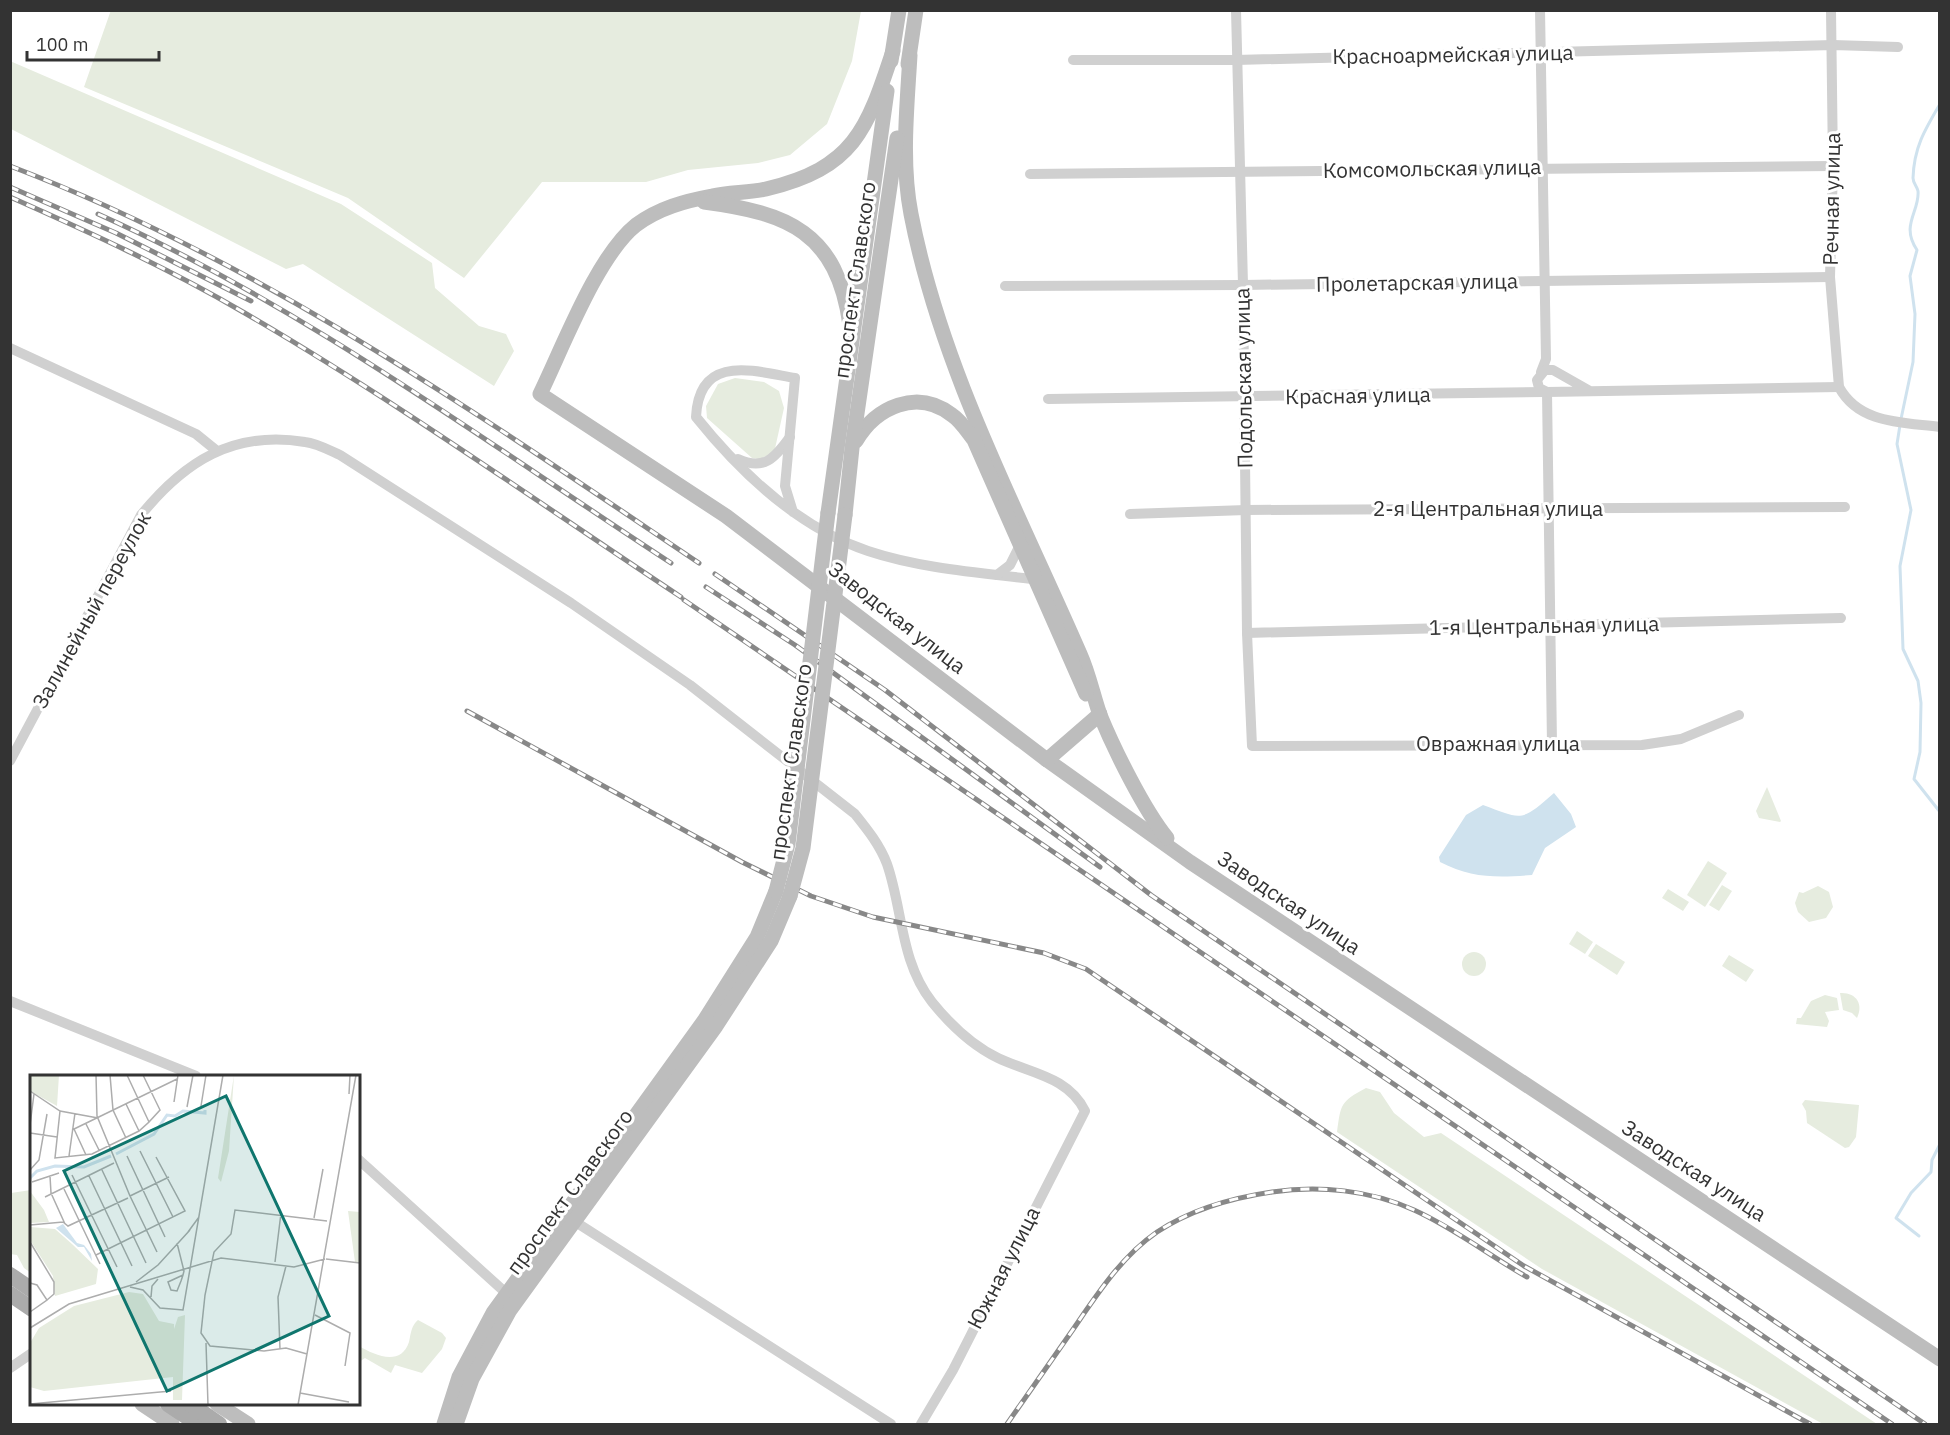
<svg xmlns="http://www.w3.org/2000/svg" width="1950" height="1435" viewBox="0 0 1950 1435" font-family="'IBM Plex Sans',sans-serif">
<rect width="100%" height="100%" fill="#fff"/>
<g fill="#e6ecdf">
<polygon points="111,10 861,10 861,11 852,61 827,124 790,155 758,163 688,170 646,182 542,182 464,278 348,198 84,87"/>
<polygon points="10,61 341,204 432,263 435,288 479,326 506,334 514,351 494,386 303,264 286,269 11,129"/>
<polygon points="735,378 764,382 779,391 784,408 774,453 759,459 752,458 707,418 706,406 718,384"/>
<polygon points="1767,787 1781,821 1780,822 1759,818 1756,811"/>
<polygon points="1708,861 1727,873 1705,907 1687,895"/>
<polygon points="1722,885 1732,891 1719,911 1709,905"/>
<polygon points="1818,886 1829,892 1833,907 1826,918 1809,922 1798,912 1795,903 1799,892 1803,893"/>
<polygon points="1668,889 1689,902 1683,911 1662,898"/>
<polygon points="1577,931 1593,942 1585,954 1569,944"/>
<polygon points="1596,944 1625,962 1617,975 1588,956"/>
<circle cx="1474" cy="964" r="12"/>
<polygon points="1729,955 1754,970 1746,982 1722,966"/>
<path d="M1840,993C1856,992 1864,1004 1857,1018L1852,1013L1843,1010Z"/>
<polygon points="1825,995 1837,998 1839,1010 1825,1012 1829,1021 1827,1027 1796,1024 1797,1018 1801,1018 1811,1001"/>
<path d="M1366,1088L1380,1092L1394,1113L1424,1137L1441,1133L1877,1424H1823L1542,1269L1337,1132C1341,1104 1340,1102 1366,1088Z"/>
<polygon points="1805,1100 1859,1105 1856,1137 1849,1147 1845,1148 1807,1123 1806,1111 1802,1104"/>
<polygon points="31,1190 32,1190 31,1273 24,1268 17,1255 10,1254 11,1193"/>
<path d="M418,1320L442,1333L446,1338L442,1349L422,1373L395,1365L391,1373L365,1358L359,1362V1346C374,1355 401,1367 409,1342C411,1333 411,1326 418,1320Z"/>
</g>
<path fill="#cfe2ee" d="M1554,793L1571,814L1576,827L1545,848L1532,875C1496,878 1471,878 1440,862L1439,857L1466,815L1483,805C1523,820 1521,822 1554,793Z"/>
<g fill="none" stroke-linecap="round" stroke-linejoin="round">
<g stroke="#cfe2ee" stroke-width="3">
<path d="M1901,419L1913,362L1915,314L1910,276L1917,250C1900,225 1920,211 1918,191C1917,186 1913,183 1913,178C1914,148 1924,131 1940,104"/>
<polyline points="1900,425 1897,444 1911,510 1900,566 1903,649 1918,681 1921,703 1920,752 1914,779 1940,812"/>
<polyline points="1919,1236 1896,1218 1911,1193 1931,1172 1932,1160 1940,1144"/>
</g>
<g stroke="#d0d0d0" stroke-width="10">
<polyline points="1236,10 1243,285 1247,633 1252,746 1642,745 1681,739 1739,715"/>
<polyline points="1540,10 1546,359 1541,372"/>
<path d="M1831,10L1833,166L1830,277L1839,387C1859,424 1902,422 1940,427"/>
<polyline points="1073,60 1236,60 1833,45 1898,47"/>
<polyline points="1030,174 1833,166"/>
<polyline points="1005,286 1243,285 1830,277"/>
<polyline points="10,348 196,434 217,451"/>
<polyline points="1590,391 1553,370 1545,370 1537,380 1539,388 1547,392 1839,387"/>
<polyline points="1547,392 1552,744"/>
<polyline points="1048,399 1544,392"/>
<path d="M738,459C764,471 775,458 790,437"/>
<path d="M793,512L785,486L795,378C754,371 699,353 696,417C741,473 799,528 868,551C922,569 984,573 1040,580"/>
<polyline points="1130,514 1246,510 1845,507"/>
<polyline points="997,575 1010,565 1020,545"/>
<polyline points="1247,633 1841,618"/>
<path d="M10,761L141,515C184,462 233,430 305,442C316,443 329,450 340,455L571,603L690,685L855,814C867,829 880,845 887,864C903,910 900,961 932,1002C949,1023 973,1046 998,1058C1029,1073 1068,1076 1085,1111L953,1370L921,1424"/>
<polyline points="10,1001 196,1076"/>
<polyline points="358,1159 506,1293"/>
<polyline points="574,1221 891,1424"/>
<polyline points="10,1368 32,1353"/>
</g>
<g stroke="#bdbdbd" stroke-width="15">
<path d="M893,51C867,130 854,168 766,189C748,193 730,192 712,196C685,201 659,208 636,225C597,256 563,347 540,394L726,516L1047,760L1190,862L1940,1359"/>
<path d="M910,55C907,108 901,162 911,214C941,369 1018,511 1080,654C1089,674 1093,695 1100,715C1114,749 1144,810 1167,838"/>
<polyline points="891,61 899,10"/>
<polyline points="908,64 916,10"/>
<path d="M704,202C788,213 837,232 850,325"/>
<path d="M856,441C876,407 917,388 952,415C961,421 967,431 974,440L1086,694"/>
<polyline points="828,513 887,91"/>
<polyline points="845,515 852,448 897,138"/>
<polyline points="1047,760 1100,714"/>
<polyline points="142,1404 172,1424"/>
<polyline points="217,1404 248,1424"/>
<polyline points="444,1424 459,1377 493,1313 704,1021 757,937 776,891"/>
<polyline points="456,1424 472,1379 510,1310 716,1026 771,941 790,896"/>
</g>
<g stroke="#ababab" stroke-width="16">
<polyline points="10,1275 32,1290"/>
<polyline points="10,1294 32,1309"/>
<polyline points="168,1404 198,1424"/>
<polyline points="190,1404 219,1424"/>
</g>
<g stroke="#888" stroke-width="5">
<g id="rail">
<path d="M10,166C260,261 479,415 699,563"/>
<polyline points="10,187 116,233 251,301"/>
<path d="M10,197C89,232 168,268 243,312C393,399 536,501 681,597"/>
<path d="M98,214C303,306 484,441 671,563"/>
<polyline points="715,574 885,690 1151,895 1925,1424"/>
<polyline points="706,587 795,645 1100,867"/>
<polyline points="684,600 1892,1424"/>
<polyline points="467,711 742,862 811,896 873,917 1044,953 1086,969 1524,1266 1810,1424"/>
<path d="M1007,1424C1029,1392 1052,1360 1074,1328C1098,1293 1122,1256 1157,1232C1192,1209 1231,1198 1272,1192C1319,1185 1370,1190 1414,1210C1454,1228 1490,1256 1527,1277"/>
</g>
</g>
<use href="#rail" stroke="#fff" stroke-width="3" stroke-dasharray="9" stroke-linecap="butt"/>
<g stroke="#bdbdbd" stroke-width="15">
<polyline points="776,891 788,844 828,513"/>
<polyline points="790,896 803,848 845,515"/>
</g>
</g>
<g text-anchor="middle" stroke-width="6" stroke-linejoin="round" paint-order="stroke">
<g font-size="21" fill="#333" stroke="#fff">
<text transform="translate(1453 55) rotate(-1)" y="7">Красноармейская улица</text>
<text transform="translate(1432 169) rotate(-1)" y="7">Комсомольская улица</text>
<text transform="translate(1832 199) rotate(-89)" y="7">Речная улица</text>
<text transform="translate(855 280) rotate(-82)" y="7">проспект Славского</text>
<text transform="translate(1417 283) rotate(-1)" y="7">Пролетарская улица</text>
<text transform="translate(1244 378) rotate(-91)" y="7">Подольская улица</text>
<text transform="translate(1358 396) rotate(-1)" y="7">Красная улица</text>
<text x="1488" y="516">2-я Центральная улица</text>
<text transform="translate(92 610) rotate(-61)" y="7">Залинейный переулок</text>
<text transform="translate(897 618) rotate(38)" y="7">Заводская улица</text>
<text transform="translate(1544 626) rotate(-1)" y="7">1-я Центральная улица</text>
<text x="1498" y="751">Овражная улица</text>
<text transform="translate(791 762) rotate(-82)" y="7">проспект Славского</text>
<text transform="translate(1289 903) rotate(34)" y="7">Заводская улица</text>
<text transform="translate(1694 1171) rotate(33)" y="7">Заводская улица</text>
<text transform="translate(570 1192) rotate(-54)" y="7">проспект Славского</text>
<text transform="translate(1004 1268) rotate(-63)" y="7">Южная улица</text>
</g>
</g>
<g transform="translate(30 1075)">
<rect width="330" height="330" fill="#fff"/>
<path d="M0,0H29L27,31L0,16ZM204,0L199,76L191,107L188,103ZM0,116L14,135L19,147L0,148ZM318,136L330,137V188L325,187ZM0,152L25,154L42,169L68,194L66,209L25,221L23,201L0,165ZM99,217L113,219L129,246L144,249V254L148,242L155,240L152,325H143V302L14,316L0,312V268L9,253L44,231Z" fill="#e6ecdf"/>
<path d="M33,149L47,168L54,170L61,179L62,186L54,172H48L26,153Z" fill="#cfe2ee"/>
<path fill="none" stroke="#cfe2ee" stroke-width="3" d="M86,79L124,59L137,40L145,41L153,36L175,38V35M0,103L7,96L25,91L54,92L81,81"/>
<path fill="none" stroke="#adadad" stroke-width="1.5" d="M66,0L67,41L100,121M80,0L83,35L96,63M113,0L130,35L119,47M0,16L30,36L68,43M319,19L320,0M144,27L148,0M96,29L109,56M171,31L176,0M157,32L163,0M30,36L25,83L62,79L109,56L119,47L97,0M56,49L69,75M0,50L4,19M44,54L56,80M42,55L147,4M0,58L27,62M110,76L143,142M39,81L45,38M97,81L135,162M0,95L9,85L17,39M72,95L116,188M42,100L87,192M20,101L21,118L35,149M59,101L102,191M2,107L29,98M34,114L70,189M100,121L127,177M100,121L139,102M15,122L84,88M284,143L293,94M0,150L33,147L38,151L98,123M158,157L169,142M0,167L24,207V219L17,225M147,168L154,196L153,200L151,206L147,216L141,215L138,207L153,200M66,180L155,136L126,82M296,184L330,188M245,187L251,138M106,207L128,190L160,155M0,208L7,210L17,225L0,237M100,212L113,215L130,233L153,235L193,0M121,222L122,211L128,204M285,240L320,258L315,291M0,253L39,229L191,183L264,192L295,184M176,268L178,330M250,274L248,222L256,191M277,279L256,273L234,276L180,271L171,258L175,220L184,177L201,159L205,135L297,146M270,318L319,327M0,329L141,316M268,330L326,0"/>
<path fill="#0f766e" fill-opacity="0.15" stroke="#0f766e" stroke-width="3" d="M196,21L299,241L137,316L34,96Z"/>
<rect width="330" height="330" fill="none" stroke="#333" stroke-width="3"/>
</g>
<rect width="1950" height="1435" fill="none" stroke="#333333" stroke-width="24"/>
<path d="M27 51v9h132v-9" fill="none" stroke="#333333" stroke-width="3"/>
<text x="36" y="51" font-size="18" fill="#333333" stroke="#ffffff" stroke-width="4.5" paint-order="stroke">100 m</text>
</svg>
